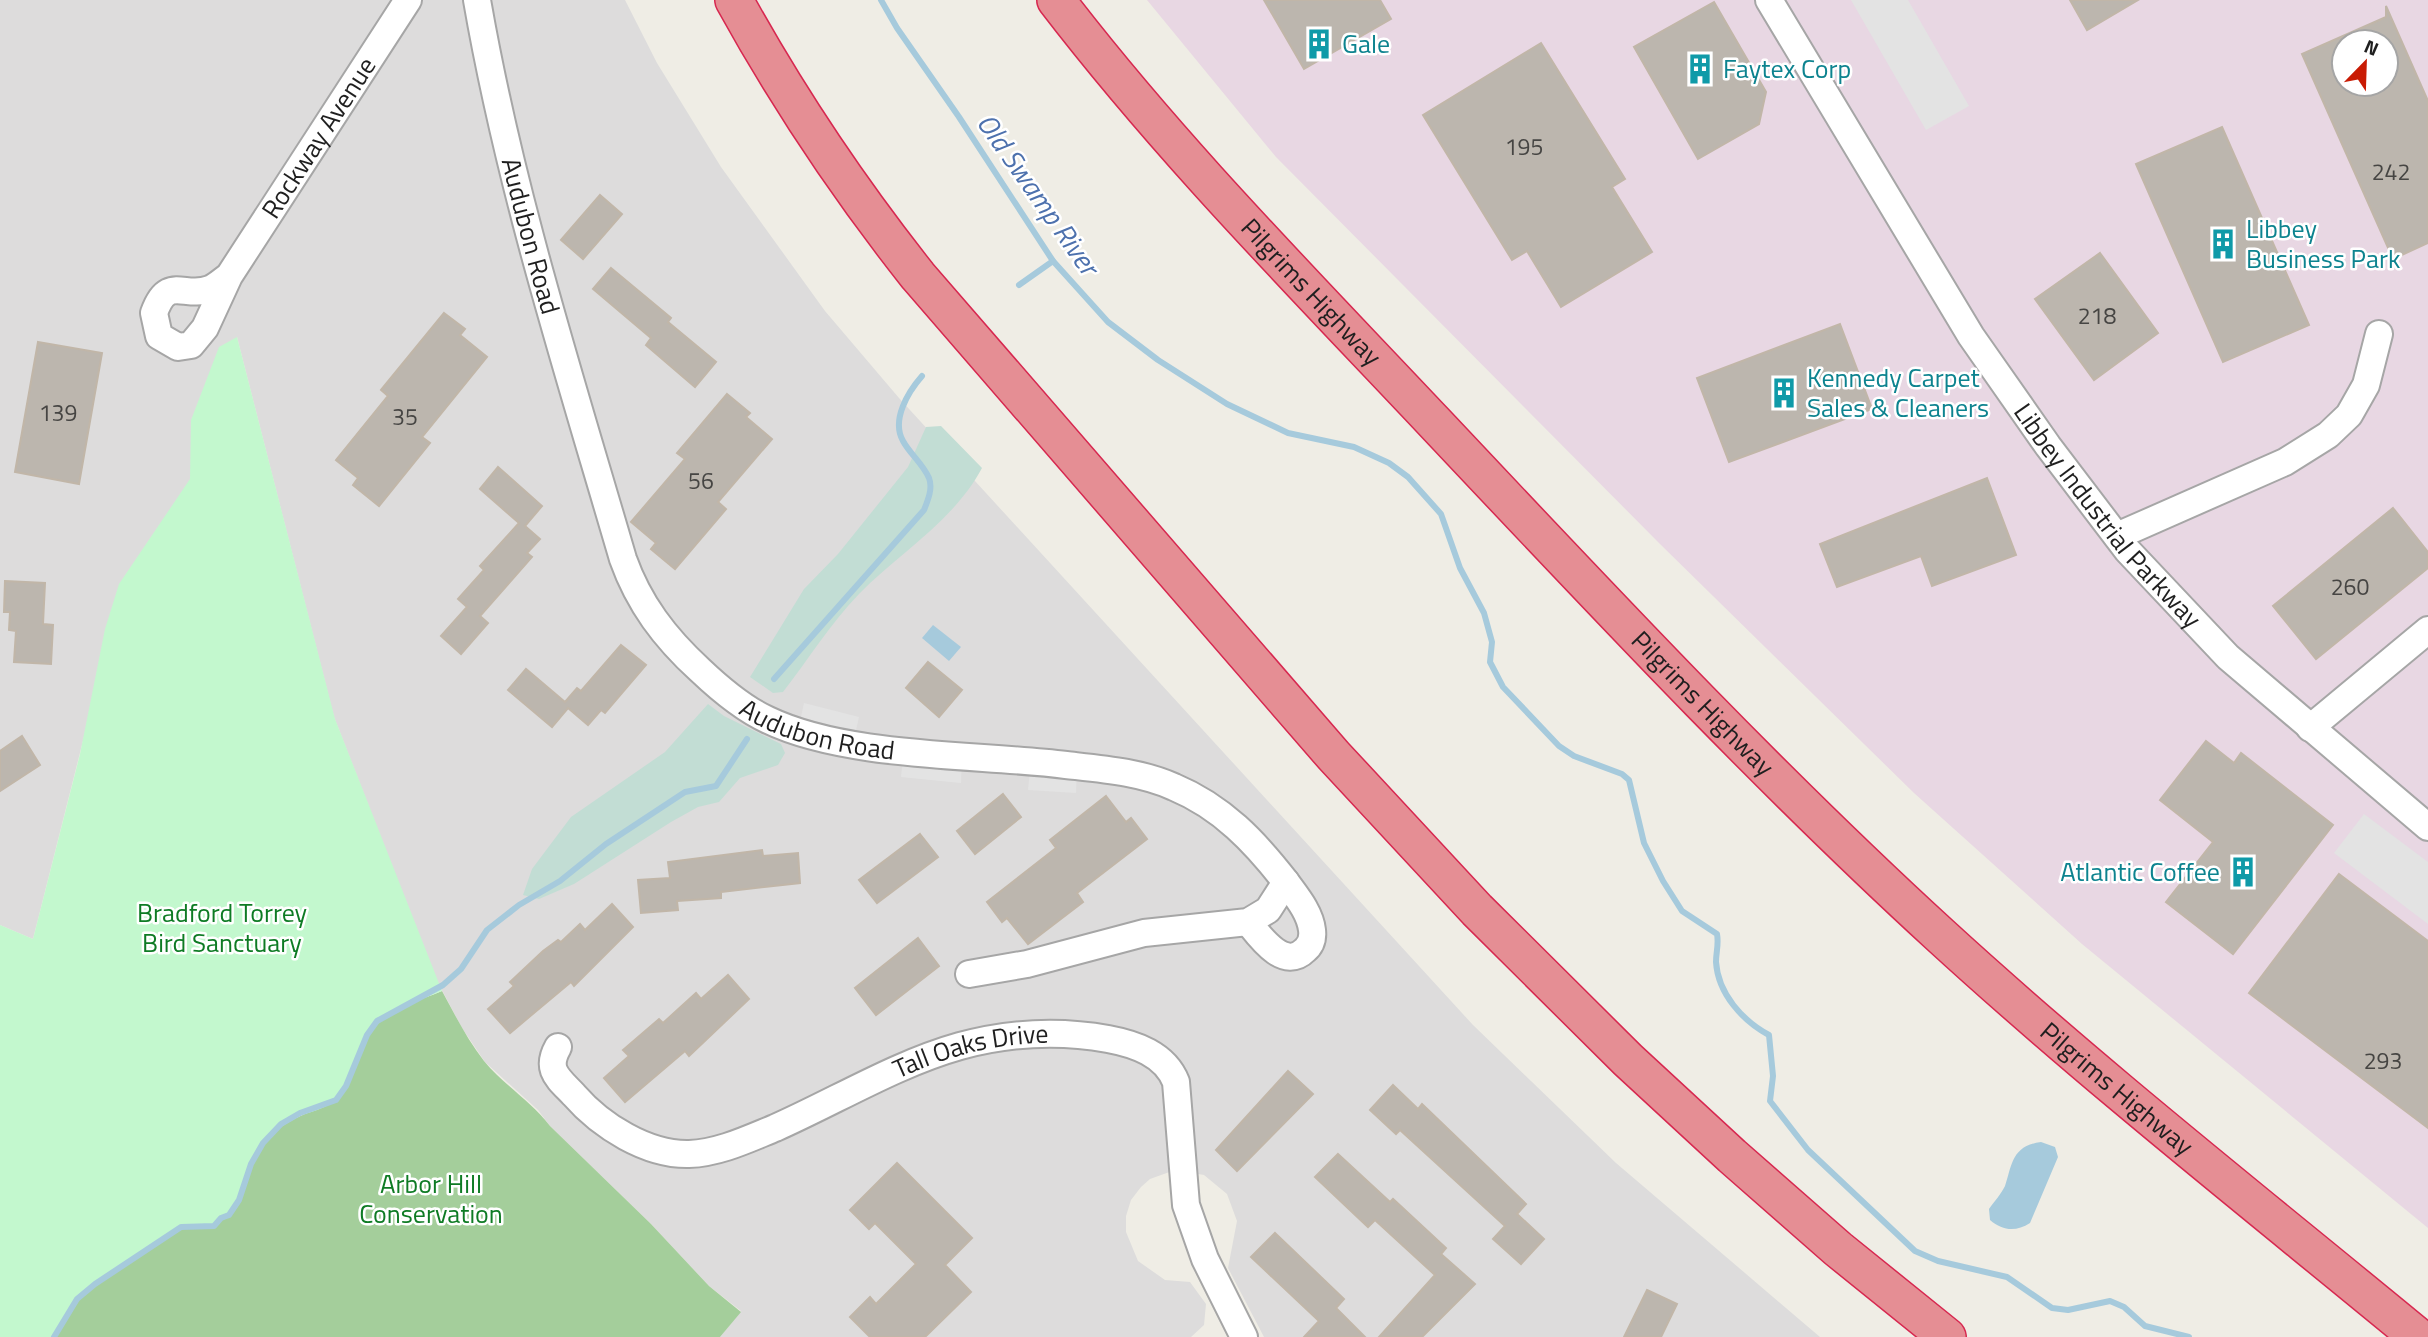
<svg xmlns="http://www.w3.org/2000/svg" width="2428" height="1337" viewBox="0 0 2428 1337" font-family="'Titillium Web',sans-serif">
<rect width="100%" height="100%" fill="#efede5"/>
<polygon fill="#dddcdc" points="0,0 625,0 657,63 721,167 825,311 899,398 1473,1025 1616,1163 1820,1337 1264,1337 1228,1268 1237,1221 1227,1194 1204,1175 1175,1170 1150,1179 1141,1187 1131,1200 1126,1216 1126,1232 1138,1261 1165,1280 1190,1282 1206,1304 1204,1325 1191,1337 720,1337 741,1311 709,1286 651,1224 550,1126 538,1110 485,1062 462,1028 436,979 334,717 237,337 191,479 86,729 33,939 0,925"/>
<path fill="#e8d7e3" fill-rule="evenodd" d="M1147,0H2428V1228L2082,944L1914,793L1660,544L1276,157ZM2344,42H2386V84H2344Z"/>
<path fill="#a4ce9b" d="M442,991C455,1015 467,1039 484,1061C504,1085 531,1101 550,1126L651,1224L709,1286L741,1312L720,1337H54C61,1325 67,1311 76,1300C85,1288 167,1231 181,1227C204,1221 208,1232 230,1214C249,1198 248,1163 264,1143C288,1112 325,1114 346,1086C356,1073 359,1052 366,1037C380,1010 416,1002 442,991Z"/>
<g fill="#c2ddd4">
<path d="M941,426L982,468C953,522 900,552 859,594C830,624 808,660 783,692L773,693L750,677L804,589L838,554L908,467L926,427Z"/>
<polygon points="708,704 724,716 781,744 785,753 778,765 740,778 719,802 698,807 671,822 574,884 539,899 523,895 532,869 571,817 665,752"/>
</g>
<path fill="#c3f8ce" d="M237,337L335,719L442,991C399,1009 377,1010 358,1057C352,1070 348,1089 336,1099C321,1114 296,1112 279,1126C249,1154 255,1169 240,1200C234,1213 222,1216 214,1226L181,1227L95,1284L77,1299L54,1337H0V925L33,939L80,754L105,629L119,584L190,479L191,420L219,347Z"/>
<g fill="#e3e3e3">
<polygon points="1851,0 1908,0 1969,106 1926,130"/>
<polygon points="804,703 859,717 853,743 798,731"/>
<polygon points="904,750 962,755 961,783 901,777"/>
<polygon points="1031,761 1077,766 1076,793 1028,790"/>
<polygon points="2364,814 2428,862 2428,924 2334,853"/>
</g>
<g fill="#a6cadc">
<polygon points="933,625 961,647 949,661 922,638"/>
<path d="M2041,1142L2055,1147L2058,1157L2030,1223C2016,1232 2003,1231 1990,1220L1989,1209C1994,1202 2001,1194 2005,1186C2012,1166 2011,1146 2041,1142Z"/>
</g>
<g fill="none" stroke-linecap="round" stroke-linejoin="round">
<g stroke="#a6cadc" stroke-width="6">
<path d="M881,0L897,28L959,117L1053,261L1108,322L1158,360L1227,404L1288,433L1354,447L1389,463L1408,477L1441,514L1460,568L1484,613L1492,642L1490,662L1503,687L1559,746L1574,756L1622,774L1629,780L1644,843L1663,881L1682,911L1717,934C1719,944 1716,952 1716,962C1718,994 1743,1021 1769,1035L1773,1076L1770,1101L1808,1150L1915,1251L1938,1261L2007,1277L2052,1308L2068,1310L2110,1301L2124,1307L2145,1326L2189,1337"/>
<polyline points="1019,285 1053,261"/>
<path d="M774,679L924,510C928,500 933,488 929,478C923,464 910,454 903,441C891,420 908,392 922,376"/>
<polyline points="54,1337 77,1299 95,1284 181,1227 214,1226 221,1218 229,1215 239,1200 251,1164 263,1143 281,1124 300,1113 336,1100 346,1086 367,1035 377,1021 443,985 461,969 487,930 519,905 560,881 606,844 685,792 716,786 747,739"/>
</g>
</g>
<g fill="#bcb6ae" stroke="#c1b6a8" stroke-width="2" fill-rule="evenodd">
<polygon points="1264,0 1380,0 1391,19 1304,69"/>
<polygon points="2070,0 2138,0 2087,30"/>
<polygon points="1714,2 1766,92 1759,124 1698,159 1634,47"/>
<path d="M2386,6L2428,101V243L2393,259L2302,54L2386,17ZM2344,42H2386V84H2344Z"/>
<polygon points="1541,43 1625,179 1612,187 1652,252 1561,307 1527,251 1512,260 1423,115"/>
<polygon points="2222,127 2309,325 2223,362 2136,164"/>
<polygon points="600,195 622,214 583,259 561,240"/>
<polygon points="2100,253 2158,333 2094,380 2035,299"/>
<polygon points="611,268 671,318 668,322 716,362 695,387 646,345 651,338 593,289"/>
<polygon points="444,313 465,329 460,335 487,357 422,437 430,443 379,506 353,485 358,478 336,460 388,396 381,390"/>
<polygon points="1840,324 1872,409 1729,462 1697,378"/>
<polygon points="38,342 102,353 79,484 15,472"/>
<polygon points="727,394 750,413 746,417 772,439 718,502 726,509 675,569 651,549 656,543 631,522 685,459 677,453"/>
<polygon points="498,467 542,506 525,526 540,539 527,553 532,557 480,616 488,623 461,654 441,636 467,607 458,599 484,570 480,566 519,523 480,489"/>
<polygon points="1987,478 2016,555 1932,586 1921,556 1837,587 1820,544"/>
<polygon points="2393,508 2428,552 2428,568 2316,659 2273,606"/>
<polygon points="5,581 45,583 43,624 53,625 51,664 14,662 16,631 9,630 10,612 4,612"/>
<polygon points="621,645 646,665 605,713 601,710 588,725 568,708 552,727 508,690 526,669 565,702 577,688 581,691"/>
<polygon points="928,662 962,690 939,717 906,688"/>
<polygon points="22,736 40,765 0,791 0,751"/>
<polygon points="2206,741 2234,763 2241,753 2333,825 2233,954 2166,902 2213,842 2160,800"/>
<polygon points="1003,794 1021,817 975,854 957,831"/>
<polygon points="1106,796 1126,822 1131,818 1147,839 1077,893 1083,902 1028,944 1007,918 1002,922 987,902 1056,848 1050,840"/>
<polygon points="920,834 938,857 877,903 859,880"/>
<polygon points="762,850 763,856 798,853 800,883 721,892 721,898 677,901 678,910 641,913 638,880 670,878 668,862"/>
<polygon points="2339,874 2428,941 2428,1128 2249,993"/>
<polygon points="612,904 633,927 574,986 571,982 510,1033 488,1009 514,986 510,982 543,951 558,940 561,942 580,924 585,930"/>
<polygon points="918,938 939,966 876,1015 855,988"/>
<polygon points="728,975 749,999 689,1056 685,1051 625,1102 604,1078 629,1056 623,1050 659,1019 663,1023 696,993 701,999"/>
<polygon points="1288,1071 1313,1094 1237,1171 1216,1150"/>
<polygon points="1393,1085 1418,1109 1422,1104 1526,1204 1517,1214 1544,1239 1521,1264 1493,1239 1505,1226 1400,1130 1396,1134 1370,1110"/>
<polygon points="1338,1154 1390,1202 1393,1199 1446,1248 1441,1254 1475,1284 1422,1337 1379,1337 1435,1275 1375,1220 1368,1227 1315,1177"/>
<polygon points="897,1163 972,1238 945,1265 971,1292 925,1337 870,1337 850,1317 870,1297 876,1304 916,1264 875,1223 869,1229 850,1210"/>
<polygon points="1275,1233 1344,1299 1336,1308 1365,1337 1304,1337 1319,1321 1251,1257"/>
<polygon points="1647,1290 1677,1304 1661,1337 1624,1337"/>
</g>
<g fill="none" stroke-linecap="round" stroke-linejoin="round">
<g stroke="#a6a6a6" stroke-width="30">
<g id="minor">
<path id="s1" d="M477,0C510,190 569,374 623,559C639,604 665,638 700,670C720,689 744,709 768,720C847,758 978,754 1066,765C1102,769 1141,772 1174,787C1222,807 1255,842 1286,882L1268,910L1248,922L1144,933L1027,964L969,974"/>
<path id="s2" d="M1769,0L1971,336L2048,446L2127,550L2228,657L2428,827"/>
<path id="s3" d="M229,276C223,280 217,286 210,289C184,299 168,274 154,313L159,336L178,347L191,345L205,328L229,276L408,0"/>
<polyline points="2117,536 2285,462 2328,435 2349,415 2366,385 2379,334"/>
<polyline points="2310,728 2428,630"/>
<path d="M1248,922C1260,937 1284,971 1305,950C1311,945 1313,938 1312,930C1310,912 1296,896 1286,882"/>
<path id="s4" d="M558,1047C545,1070 558,1078 574,1095C601,1126 647,1155 689,1154C719,1153 748,1139 775,1128C836,1101 896,1064 960,1046C1008,1033 1059,1030 1108,1039C1135,1044 1165,1054 1176,1082L1186,1205L1205,1259L1244,1337"/>
</g>
</g>
<g stroke="#d72850" stroke-width="40">
<g id="highway">
<path d="M734,0C788,98 849,189 918,276L1334,756L1477,910L1628,1060L1732,1156L1838,1249L1947,1337"/>
<path id="s5" d="M1056,0C1171,150 1305,285 1434,422C1599,597 1763,773 1940,935C2094,1076 2258,1205 2418,1337"/>
</g>
</g>
<use href="#minor" stroke="#fff" stroke-width="26"/>
<use href="#highway" stroke="#e58e94" stroke-width="37"/>
</g>
<defs>
<g id="building-bare" transform="scale(2.415)"><path d="M-4-6H4V6H1V3H-1V6H-4ZM-2.5-4.3h1.7v1.8h-1.7ZM.8-4.3h1.7v1.8H.8ZM-2.5-1h1.7V.8h-1.7ZM.8-1h1.7V.8H.8Z" fill="#0f9aa8" stroke="#fff" stroke-width="2.5" paint-order="stroke"/></g>
</defs>
<g fill-rule="evenodd">
<use href="#building-bare" x="1319" y="44"/>
<use href="#building-bare" x="1700" y="69"/>
<use href="#building-bare" x="2223" y="244"/>
<use href="#building-bare" x="1784" y="393"/>
<use href="#building-bare" x="2243" y="872"/>
</g>
<g text-anchor="middle" stroke-width="5" stroke-linejoin="round" paint-order="stroke">
<g font-size="23" fill="#464543">
<text x="1524" y="155">195</text>
<text x="2391" y="180">242</text>
<text x="2097" y="324">218</text>
<text x="58" y="421">139</text>
<text x="405" y="425">35</text>
<text x="701" y="489">56</text>
<text x="2350" y="595">260</text>
<text x="2383" y="1069">293</text>
</g>
<g font-size="26" fill="#0d838f" stroke="#fff" text-anchor="start">
<text x="1342" y="53">Gale</text>
<text x="1723" y="78">Faytex Corp</text>
<text x="2246" y="238">Libbey<tspan x="2246" dy="30">Business Park</tspan></text>
<text x="1807" y="387">Kennedy Carpet<tspan x="1807" dy="30">Sales &amp; Cleaners</tspan></text>
<text x="2220" y="881" text-anchor="end">Atlantic Coffee</text>
</g>
<g font-size="26" fill="#1f1f1f" stroke="#fff">
<text dy="9" stroke="none"><textPath href="#s3" startOffset="394">Rockway Avenue</textPath></text>
<text dy="9" stroke="none"><textPath href="#s1" startOffset="242">Audubon Road</textPath></text>
<text dy="9" stroke="none"><textPath href="#s5" startOffset="388">Pilgrims Highway</textPath></text>
<text dy="9" stroke="none"><textPath href="#s2" startOffset="618">Libbey Industrial Parkway</textPath></text>
<text dy="9" stroke="none"><textPath href="#s5" startOffset="956">Pilgrims Highway</textPath></text>
<text dy="9" stroke="none"><textPath href="#s1" startOffset="850">Audubon Road</textPath></text>
<text dy="9" stroke="none"><textPath href="#s4" startOffset="492">Tall Oaks Drive</textPath></text>
<text dy="9" stroke="none"><textPath href="#s5" startOffset="1522">Pilgrims Highway</textPath></text>
</g>
<g font-size="26" fill="#0e7b24" stroke="#fff">
<text x="222" y="922">Bradford Torrey<tspan x="222" dy="30">Bird Sanctuary</tspan></text>
<text x="431" y="1193">Arbor Hill<tspan x="431" dy="30">Conservation</tspan></text>
</g>
<g font-size="28" font-style="italic" fill="#4d71ad" stroke="#fff">
<text transform="translate(1038 194) rotate(55)" y="10">Old Swamp River</text>
</g>
</g>
<g transform="translate(2365 63) rotate(23)"><circle r="33" fill="#ffffff" stroke="#a5a5a5" stroke-width="2"/>
<path d="M0-5L12 26L0 18L-12 26Z" fill="#c91b04"/>
<text y="-10" font-size="19" font-weight="bold" text-anchor="middle" fill="#1f1f1f">N</text>
</g>
</svg>
